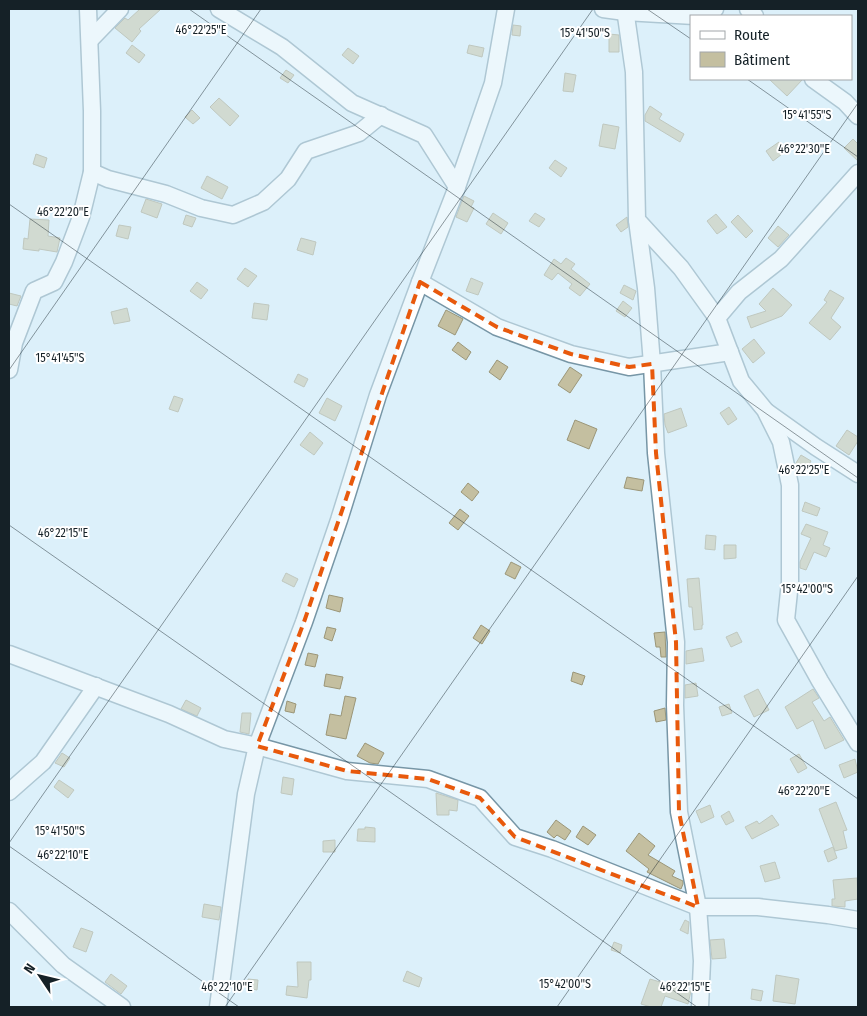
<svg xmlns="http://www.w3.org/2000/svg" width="867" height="1016" viewBox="0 0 867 1016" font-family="'Fira Sans Condensed',sans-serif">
<rect width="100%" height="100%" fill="#dcf0fa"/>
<g fill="#c4bfa0" stroke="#9b9678">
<polygon points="140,9 161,9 139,29 141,31 132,42 115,28 125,18 128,20"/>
<polygon points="513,25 521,26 520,36 512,35"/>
<polygon points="609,34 619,35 619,52 609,52"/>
<polygon points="132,45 145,55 139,63 126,53"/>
<polygon points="469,45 484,48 482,57 467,53"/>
<polygon points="348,48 359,56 353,64 342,55"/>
<polygon points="286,70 294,75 288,83 280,78"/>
<polygon points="565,73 576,75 573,92 563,91"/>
<polygon points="769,79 803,79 787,96"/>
<polygon points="219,98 239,116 230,126 210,107"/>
<polygon points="650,106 662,114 659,119 684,134 680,142 645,121 645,115"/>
<polygon points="192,110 200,118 193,124 185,117"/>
<polygon points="603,124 619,127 615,149 599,146"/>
<polygon points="853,139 858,144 858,161 844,148"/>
<polygon points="779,142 786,151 773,161 766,151"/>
<polygon points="36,154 47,158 44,168 33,164"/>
<polygon points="555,160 567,168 561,177 549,168"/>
<polygon points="207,176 228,187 222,199 201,188"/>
<polygon points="464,196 474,201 471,207 474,208 467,222 456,217"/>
<polygon points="146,199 162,204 157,218 141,212"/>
<polygon points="493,213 508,223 501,234 486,224"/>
<polygon points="535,213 545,219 539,227 529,221"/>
<polygon points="716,214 727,227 717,234 707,221"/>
<polygon points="186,215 196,218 192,227 183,224"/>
<polygon points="738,215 753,231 746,238 731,222"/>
<polygon points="627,217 628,227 621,232 616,225"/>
<polygon points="30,219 49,220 48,236 60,238 57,252 39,249 39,251 23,249 24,238 28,239"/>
<polygon points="119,225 131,227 128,239 116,236"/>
<polygon points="778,226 789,235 778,247 768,238"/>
<polygon points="301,238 316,242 313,255 297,250"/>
<polygon points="566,258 575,264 571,269 590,284 580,296 569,288 572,284 558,273 552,280 544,275 554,259 561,264"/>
<polygon points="245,268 257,276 248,287 237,279"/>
<polygon points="471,278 483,283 478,295 466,291"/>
<polygon points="197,282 208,290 201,299 190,291"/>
<polygon points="624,285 636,291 633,300 620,293"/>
<polygon points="773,288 792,305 782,316 751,328 747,317 766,311 759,304"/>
<polygon points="830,290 844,298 831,318 841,327 830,340 809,323 827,302 824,300"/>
<polygon points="9,293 21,296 17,306 9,304"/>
<polygon points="623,301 632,308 625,317 616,311"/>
<polygon points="254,303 269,305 267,320 252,318"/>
<polygon points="127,308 130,321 114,324 111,312"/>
<polygon points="446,310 463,319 455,335 438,326"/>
<polygon points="754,339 765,353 753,363 742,349"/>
<polygon points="458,342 471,352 466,360 452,350"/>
<polygon points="497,360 508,367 500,380 489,372"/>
<polygon points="570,367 582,375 570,393 558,385"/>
<polygon points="298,374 308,379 304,387 294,382"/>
<polygon points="174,396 183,399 178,412 169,409"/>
<polygon points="327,398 342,406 335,421 319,413"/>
<polygon points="729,407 737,419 728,425 720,413"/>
<polygon points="681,408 687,426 668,433 665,425 664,414"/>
<polygon points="575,420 597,429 589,449 567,440"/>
<polygon points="847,430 858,437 858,441 849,455 836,446"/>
<polygon points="310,432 323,443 314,455 300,445"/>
<polygon points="801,455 811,461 804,474 797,470 796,463"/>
<polygon points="627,477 644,480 642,491 624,488"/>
<polygon points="468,483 479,492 472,501 461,492"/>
<polygon points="805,502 820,508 817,516 802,511"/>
<polygon points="460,509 469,516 458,530 449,523"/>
<polygon points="806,524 828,532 823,545 830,548 826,557 814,552 806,570 800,568 800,562 811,538 801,534"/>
<polygon points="706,535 716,536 715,550 705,549"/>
<polygon points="724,545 736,545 736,558 724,559"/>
<polygon points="511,562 521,567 515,579 505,574"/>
<polygon points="286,573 298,579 294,587 282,581"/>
<polygon points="699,578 703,625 702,625 702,629 694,630 692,607 689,607 687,579"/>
<polygon points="329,595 343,598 340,612 326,608"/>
<polygon points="481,625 490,631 482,644 473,638"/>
<polygon points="327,627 336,629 332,641 324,638"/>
<polygon points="665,632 666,657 661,657 660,647 656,647 654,633"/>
<polygon points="737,632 742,642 731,647 726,637"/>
<polygon points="702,648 704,661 686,664 686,651"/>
<polygon points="308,653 318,655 315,667 305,665"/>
<polygon points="573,672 585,676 582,685 571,681"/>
<polygon points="326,674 343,677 340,689 324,686"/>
<polygon points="696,683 698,696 685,698 685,685"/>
<polygon points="758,689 769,710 754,717 744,696"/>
<polygon points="813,689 819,698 812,702 824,721 830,717 844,740 825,749 813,720 797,729 785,707"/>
<polygon points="345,696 356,698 346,739 326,735 330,714 341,716"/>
<polygon points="186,700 201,708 197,716 181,709"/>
<polygon points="287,701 296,704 294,713 285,711"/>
<polygon points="729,704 732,713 722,716 719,707"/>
<polygon points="665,708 666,720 656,722 654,711"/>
<polygon points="242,713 251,713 249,734 240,732"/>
<polygon points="365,743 384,753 378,764 370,763 357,756"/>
<polygon points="62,753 70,758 64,767 55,763"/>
<polygon points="799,754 807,768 798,773 790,759"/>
<polygon points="855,759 858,772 844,778 839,765"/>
<polygon points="283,777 294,779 292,795 281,793"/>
<polygon points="59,780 74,790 68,798 54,787"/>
<polygon points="436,793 458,800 457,811 449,810 449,815 437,815"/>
<polygon points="836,802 847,830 843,831 847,848 835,851 819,809"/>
<polygon points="710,805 714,817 701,823 696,811"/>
<polygon points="729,811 734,821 726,825 721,816"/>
<polygon points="772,815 779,825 752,839 745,827 757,821 759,824"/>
<polygon points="556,820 571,831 565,840 557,835 554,838 547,832"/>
<polygon points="583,826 596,835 588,845 576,837"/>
<polygon points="365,827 375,828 375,842 357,841 358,829 365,829"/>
<polygon points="639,833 655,846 648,855 675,871 672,876 683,881 683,884 681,889 647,872 649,869 626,851"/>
<polygon points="335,840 335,852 323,852 323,841"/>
<polygon points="833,847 837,858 828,862 824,851"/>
<polygon points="775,862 780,878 765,882 760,866"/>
<polygon points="857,878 858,899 845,901 845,907 832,906 832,899 835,899 833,880"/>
<polygon points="204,904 221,907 219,920 202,917"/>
<polygon points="685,920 689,922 688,934 680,930"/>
<polygon points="81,928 93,932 86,952 73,947"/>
<polygon points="724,939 726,958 712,959 710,940"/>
<polygon points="614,942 622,945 620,953 611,950"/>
<polygon points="297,962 311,962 311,980 309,980 307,998 286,995 287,986 298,987"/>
<polygon points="407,971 422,978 419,987 403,981"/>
<polygon points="111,974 127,986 121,994 105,982"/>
<polygon points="776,975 799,979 795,1004 773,1001"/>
<polygon points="248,979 258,980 257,990 247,988"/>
<polygon points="650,979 691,991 688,1004 665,996 661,1007 651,1007 641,1004"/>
<polygon points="752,989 763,991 761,1001 751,999"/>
</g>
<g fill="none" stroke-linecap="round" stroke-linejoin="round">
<g stroke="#7796a6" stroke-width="19">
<g id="minor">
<polyline points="219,9 282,47 352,103 424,135 457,187"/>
<polyline points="603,9 625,12 694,16 715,9"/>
<polyline points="625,9 634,72 637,220 681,268 717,318 741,381 765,410 781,442 790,485 790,582 786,620 820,681 858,743"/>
<polyline points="748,9 755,16"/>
<polyline points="90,40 120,9"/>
<polyline points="813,79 845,102 858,116"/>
<polyline points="92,172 108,179 166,194 201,208 233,215 263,202 288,179 306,151 359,133 381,115"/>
<polyline points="637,220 646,288 652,364 656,453 676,642 675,705 679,812 698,907 702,961 700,1007"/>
<polyline points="420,282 497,327 571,354 629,367 730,352"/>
<polyline points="717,318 739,292 781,259 858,173"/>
<polyline points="9,370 14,343 34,291 54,282 64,262 81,217 92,172 92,111 88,9"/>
<polyline points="767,412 816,447 858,474"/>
<polyline points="9,654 169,714 224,739 257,746 347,771 428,779 480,798 515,837 552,849 698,907 758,907 828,915 858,920"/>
<polyline points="9,792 43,762 96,686"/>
<polyline points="9,911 63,965 122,1007"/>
<polyline points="218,1007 246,794 257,746 304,622 339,520 378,395 420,282 457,187 493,83 506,9"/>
</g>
</g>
<use href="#minor" stroke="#fff" stroke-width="16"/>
</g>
<path d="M0 0H867V1016H0ZM420,282L497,327L571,354L629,367L652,364L656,453L676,642L679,812L698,907L515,837L480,798L428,779L347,771L257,746L304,622Z" fill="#dcf0fa" fill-opacity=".55" fill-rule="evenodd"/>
<path fill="none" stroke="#e8590c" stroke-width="4" stroke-dasharray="10 6" stroke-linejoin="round" d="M420,282L497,327L571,354L629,367L652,364L656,453L676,642L679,812L698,907L515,837L480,798L428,779L347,771L257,746L304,622Z"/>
<path fill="none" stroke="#152127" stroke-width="1" stroke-opacity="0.45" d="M189,9L858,478M647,9L691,39M747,79L858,157M9,204L858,799M9,370L261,9M9,525L697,1007M9,843L593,9M9,846L239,1007M225,1007L858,103M557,1007L858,576"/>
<g font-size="12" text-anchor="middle" fill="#152127" stroke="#fff" stroke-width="4" stroke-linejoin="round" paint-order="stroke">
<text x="201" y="34">46°22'25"E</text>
<text x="585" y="37">15°41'50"S</text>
<text x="807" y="119">15°41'55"S</text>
<text x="804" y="153">46°22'30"E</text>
<text x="63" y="216">46°22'20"E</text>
<text x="60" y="362">15°41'45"S</text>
<text x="804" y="474">46°22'25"E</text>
<text x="63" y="537">46°22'15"E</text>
<text x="807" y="593">15°42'00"S</text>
<text x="804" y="795">46°22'20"E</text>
<text x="60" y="835">15°41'50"S</text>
<text x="63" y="859">46°22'10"E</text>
<text x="565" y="988">15°42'00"S</text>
<text x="227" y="991">46°22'10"E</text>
<text x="685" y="991">46°22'15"E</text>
</g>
<rect width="867" height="1016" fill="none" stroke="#152127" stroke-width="20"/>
<rect x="690" y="15" width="162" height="65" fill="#ffffff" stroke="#a1a6a9"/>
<rect x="700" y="31" width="25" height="8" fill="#ffffff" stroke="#a1a6a9"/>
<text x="734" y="40" font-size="15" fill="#152127">Route</text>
<rect x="700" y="52" width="25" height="15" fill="#c4bfa0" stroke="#a1a6a9"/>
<text x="734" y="65" font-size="15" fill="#152127">Bâtiment</text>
<g transform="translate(40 976) rotate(305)" stroke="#ffffff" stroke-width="4" paint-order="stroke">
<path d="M0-4L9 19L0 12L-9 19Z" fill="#152127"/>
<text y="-8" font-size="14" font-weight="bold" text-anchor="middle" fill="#152127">N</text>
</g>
</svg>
